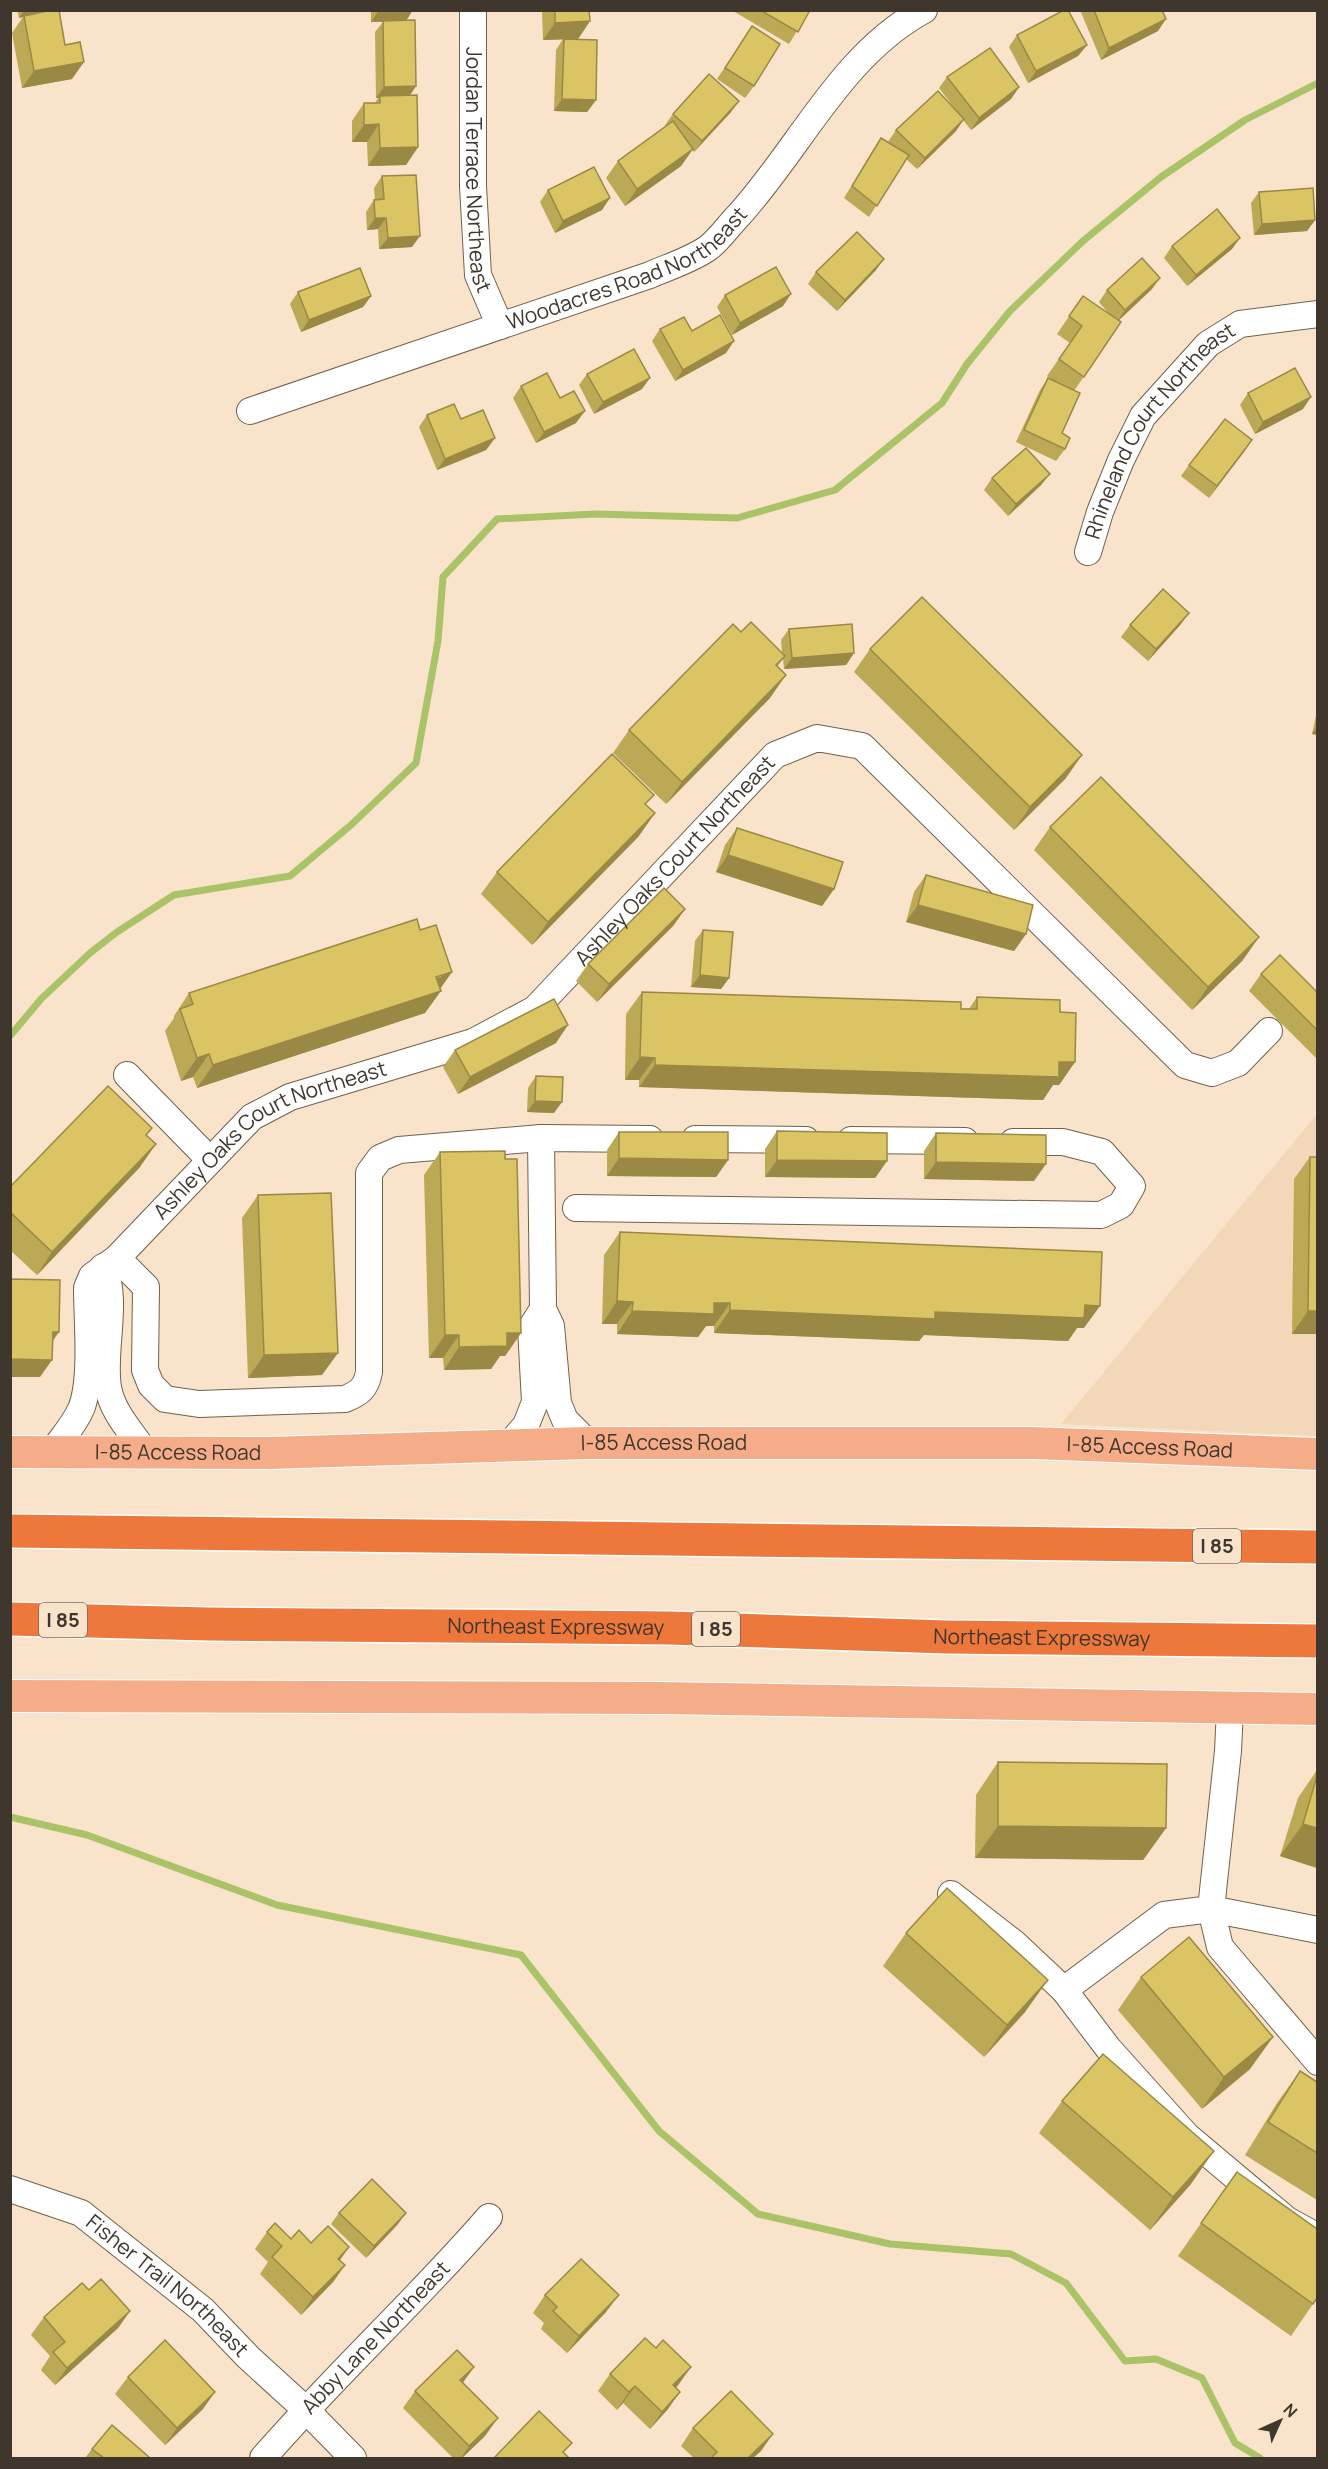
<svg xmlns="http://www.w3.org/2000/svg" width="1328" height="2469" viewBox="0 0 1328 2469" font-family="Manrope,sans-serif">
<rect width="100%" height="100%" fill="#f9e3ca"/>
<polygon fill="#f2d7b8" points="1317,1114 1317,1436 1061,1424"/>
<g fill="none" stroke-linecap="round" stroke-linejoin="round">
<g stroke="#aac369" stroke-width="7">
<polyline points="10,1036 41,999 90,953 117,932 174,895 290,876 351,825 416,763 438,641 443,577 497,519 595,514 737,518 835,490 942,403 967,364 1010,311 1083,241 1161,177 1245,120 1318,83"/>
<polyline points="10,1817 87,1835 277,1905 521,1955 659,2131 758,2214 890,2244 1011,2254 1066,2283 1125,2361 1156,2359 1202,2378 1235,2443 1260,2458"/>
</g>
<g stroke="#73604a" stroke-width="28">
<g id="minor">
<path id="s1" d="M473,10V186L478,275L500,326"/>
<path id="s2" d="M250,411L650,275C668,267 691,260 708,248C719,240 729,225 739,215C800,148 841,55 924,10"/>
<path id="s3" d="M1088,552L1100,512L1121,460L1143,416L1208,344L1240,324L1318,314"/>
<polyline points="127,1075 209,1159"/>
<polyline points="695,1139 806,1140"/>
<polyline points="851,1140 965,1141"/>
<polyline points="576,1208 1101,1215 1121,1205 1132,1186 1102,1152 1063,1142 1013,1142"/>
<path d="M117,1258L146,1287L145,1370L151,1385L165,1399L199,1404L345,1399C360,1393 366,1388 369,1372V1173L380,1158L399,1150L541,1138"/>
<path d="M103,1267C119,1300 102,1350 108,1387C112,1412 131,1431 145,1452"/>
<polyline points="588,1443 565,1420 558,1403 551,1326 543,1309 541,1138 650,1139"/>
<polyline points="508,1446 526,1425 535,1402 531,1328 543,1309"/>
<path id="s4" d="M52,1452C62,1438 74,1425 81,1409C93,1380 87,1321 87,1288L92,1276L117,1258L252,1117L290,1097L473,1042L535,1009L775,755L817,738L862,746L1185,1065L1212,1073L1238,1063L1269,1031"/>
<polyline points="1230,1709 1228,1751 1211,1909 1164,1915 1064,1990 1108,2048 1187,2136 1287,2220 1318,2237"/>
<polyline points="951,1894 1014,1943 1064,1990"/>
<polyline points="1318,1930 1211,1909 1220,1947 1318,2062"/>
<path id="s5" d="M10,2189L81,2213L203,2310L248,2357L305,2409L353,2458"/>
<path id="s6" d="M263,2458C335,2375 417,2300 489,2217"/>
</g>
</g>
<g stroke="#fff" stroke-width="34">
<g id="major">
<path id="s7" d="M10,1452L269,1453L588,1443H1033L1318,1454"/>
<polyline points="10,1696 660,1698 1318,1709"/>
</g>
</g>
<g stroke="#fff" stroke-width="36">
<g id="highway">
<polyline points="10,1531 1318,1547"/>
<path id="s8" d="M10,1619L208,1624L670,1628L947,1637L1318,1641"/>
</g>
</g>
<use href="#minor" stroke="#fff" stroke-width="26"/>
<use href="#major" stroke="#f5ad89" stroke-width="32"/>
<use href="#highway" stroke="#ee773b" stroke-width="33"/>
</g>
<g fill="#bba955">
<polygon points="17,10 50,10 72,79 22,88 12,33 23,17 19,18"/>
<polygon points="371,10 413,10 406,20 416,86 410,95 418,147 406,165 368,166 367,142 352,142 352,121 364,103 375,103 378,98 376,98 375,32 383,22 371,22"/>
<polygon points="542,10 589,10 590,21 578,39 567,39 596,100 587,112 554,111 556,50 563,39 543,40"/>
<polygon points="810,10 789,44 733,11"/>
<polygon points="1080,10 1162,10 1158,31 1101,60"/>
<polygon points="752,26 754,86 745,98 717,79"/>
<polygon points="1017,35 1087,45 1078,56 1028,83 1009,47"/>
<polygon points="947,77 1019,87 1011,99 971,130 963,120 956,131 917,169 906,159 869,217 844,198 873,150 881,138 888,142 896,130 956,110 939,88"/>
<polygon points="731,112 694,152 692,150 681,166 625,206 606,178 618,161 666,126 665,125 673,114"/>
<polygon points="382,176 412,247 379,249 378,229 367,230 366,212 374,200 375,200 374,188"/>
<polygon points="548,190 602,210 555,233 540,202"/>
<polygon points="1259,192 1315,220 1307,231 1254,235 1251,203"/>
<polygon points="1172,246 1232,249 1187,286 1164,258"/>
<polygon points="876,270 837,311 808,284 816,272"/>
<polygon points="1152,289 1119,320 1121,322 1074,391 1062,433 1065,449 1056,461 1016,442 1040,390 1048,378 1052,380 1047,376 1070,343 1057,334 1083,296 1109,314 1099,302 1107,290"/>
<polygon points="298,292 371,296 363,307 301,332 290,304"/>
<polygon points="725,295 783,306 732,335 717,307"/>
<polygon points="660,329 692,331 726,353 675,381 652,341"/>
<polygon points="587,374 642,389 594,414 579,385"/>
<polygon points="521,386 560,398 576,423 536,443 513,398"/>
<polygon points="1248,393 1303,409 1255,434 1240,405"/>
<polygon points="427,415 461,419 495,438 486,450 437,470 419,427"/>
<polygon points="1252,440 1209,498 1181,476 1189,465"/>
<polygon points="1050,474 1041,485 1008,516 984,490 992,478"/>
<polygon points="1181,624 1148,661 1121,637 1130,625"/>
<polygon points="789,629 854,653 846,665 784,669 783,659 777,667 770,698 666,804 613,753 629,730 741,632 782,653 781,640"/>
<polygon points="870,649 1066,778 1014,830 854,672"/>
<polygon points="1317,711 1317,735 1312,734"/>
<polygon points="647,805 639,836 532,945 481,894 497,872"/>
<polygon points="1050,827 1243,960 1192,1010 1034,850"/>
<polygon points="737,828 834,889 822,906 716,872 725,845"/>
<polygon points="926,875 1026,934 1014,951 906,922 914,892"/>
<polygon points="685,909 673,926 597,1002 576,981 588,964"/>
<polygon points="703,930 729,978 721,989 691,987 695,941"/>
<polygon points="1261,974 1317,992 1317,1059 1249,991"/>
<polygon points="440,989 425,1013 197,1088 193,1077 181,1081 165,1031 174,1018 174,1016 189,993"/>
<polygon points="642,992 969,1009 977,997 1060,1012 1075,1062 1059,1085 1053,1085 1043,1100 639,1087 639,1080 625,1080 626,1014"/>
<polygon points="556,1043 458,1094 443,1067 455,1050"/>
<polygon points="536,1076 554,1113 527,1112 528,1088"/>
<polygon points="777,1131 887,1161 875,1178 765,1177 765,1149"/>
<polygon points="619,1132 728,1160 716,1177 607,1176 607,1150"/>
<polygon points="936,1133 1034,1181 924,1179 924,1151"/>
<polygon points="147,1136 140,1167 37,1275 10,1250 10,1187"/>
<polygon points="440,1152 521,1333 505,1356 500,1356 491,1369 444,1370 443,1358 429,1358 424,1175"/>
<polygon points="1310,1157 1317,1157 1317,1334 1292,1334 1294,1179"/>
<polygon points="258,1195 322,1375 248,1378 242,1218"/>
<polygon points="620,1232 1084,1328 1077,1328 1068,1341 924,1335 919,1341 714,1333 714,1326 706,1326 698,1337 617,1334 617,1324 602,1324 604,1255"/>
<polygon points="998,1762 1166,1828 1143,1860 975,1858 976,1795"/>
<polygon points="1317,1770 1317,1868 1280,1856 1298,1798"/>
<polygon points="906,1933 1025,2012 984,2057 883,1966"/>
<polygon points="1141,1977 1250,2069 1202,2109 1118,2010"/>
<polygon points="1300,2071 1317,2082 1317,2200 1245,2155 1277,2103"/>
<polygon points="1062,2101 1191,2184 1150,2230 1039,2133"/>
<polygon points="1237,2172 1317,2298 1291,2336 1178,2256"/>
<polygon points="339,2213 398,2224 366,2258 331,2224"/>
<polygon points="267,2232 311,2243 349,2247 340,2260 345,2265 333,2282 301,2315 260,2274 268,2262 255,2249"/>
<polygon points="89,2290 130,2311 118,2328 55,2385 41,2370 50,2356 31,2335 44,2317"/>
<polygon points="545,2295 606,2312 567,2353 541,2329 544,2323 533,2313"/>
<polygon points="610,2374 679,2384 676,2388 668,2409 650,2429 623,2403 617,2410 598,2391"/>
<polygon points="128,2377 203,2409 165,2445 115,2394"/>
<polygon points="463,2382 485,2436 462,2458 453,2458 403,2408 415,2391"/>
<polygon points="693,2428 761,2451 753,2458 694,2458 681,2446"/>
<polygon points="92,2449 148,2458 85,2458"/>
</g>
<g fill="#998945">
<polygon points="24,10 50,10 19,18"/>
<polygon points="379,10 413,10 406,21 371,22"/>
<polygon points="1166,19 1158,31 1101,60 1109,48"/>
<polygon points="590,21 578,39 543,40 555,23"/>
<polygon points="1087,45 1078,56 1028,83 1036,71"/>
<polygon points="84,62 72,79 22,88 34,71"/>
<polygon points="416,86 408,98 380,96 378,98 376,98 384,87"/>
<polygon points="1019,87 1011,99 971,130 979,118"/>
<polygon points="562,99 596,100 587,112 554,111"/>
<polygon points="739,101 731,112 694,152 702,141"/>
<polygon points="964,119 956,131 917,169 925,158"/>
<polygon points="379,124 367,142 352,142 364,125"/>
<polygon points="418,147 406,165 368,166 380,148"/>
<polygon points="693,149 681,166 625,206 637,189"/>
<polygon points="610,198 602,210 555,233 563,221"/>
<polygon points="375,218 386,218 378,229 367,230"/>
<polygon points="1315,220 1307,231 1254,235 1262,224"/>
<polygon points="420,236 412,247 379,249 388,238"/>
<polygon points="1240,238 1232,249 1187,286 1196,275"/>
<polygon points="884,259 876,270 837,311 845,300"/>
<polygon points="1160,278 1152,289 1117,322 1125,310"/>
<polygon points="791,294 783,306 732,335 740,323"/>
<polygon points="371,296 363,307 301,332 309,320"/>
<polygon points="734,341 726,353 675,381 683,370"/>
<polygon points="650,378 642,389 594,414 603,402"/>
<polygon points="1311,397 1303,409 1255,434 1263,422"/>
<polygon points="585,411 576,423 536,443 544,432"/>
<polygon points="495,438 486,450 437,470 445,459"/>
<polygon points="1252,440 1244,452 1209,498 1217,486"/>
<polygon points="1050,474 1041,485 1008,516 1016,504"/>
<polygon points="1189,613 1181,624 1148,661 1156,649"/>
<polygon points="854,653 846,665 784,669 792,658"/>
<polygon points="786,675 770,698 666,804 682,782"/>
<polygon points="1317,726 1317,735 1312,734"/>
<polygon points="1082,755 1066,778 1014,830 1030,807"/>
<polygon points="655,813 639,836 532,945 548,922"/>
<polygon points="728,855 834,889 822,906 716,872"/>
<polygon points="918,905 1026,934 1014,951 906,922"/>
<polygon points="685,909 673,926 597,1002 609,984"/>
<polygon points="1259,937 1243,960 1192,1010 1208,987"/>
<polygon points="452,972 438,992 441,991 425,1013 197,1088 213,1065"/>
<polygon points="700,975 729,978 721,989 691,987"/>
<polygon points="568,1025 556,1043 458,1094 470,1077"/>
<polygon points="209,1054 193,1077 181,1081 197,1058"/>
<polygon points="640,1057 655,1058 639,1080 625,1080"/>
<polygon points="1059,1062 1075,1062 1059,1085 1053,1085 1043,1100 639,1087 655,1065"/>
<polygon points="535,1101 562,1102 554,1113 527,1112"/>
<polygon points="156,1144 140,1167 37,1275 52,1252"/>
<polygon points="619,1158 728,1160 716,1177 607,1176"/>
<polygon points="777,1160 887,1161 875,1178 765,1177"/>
<polygon points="936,1162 1046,1164 1034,1181 924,1179"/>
<polygon points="617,1301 633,1302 617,1324 602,1324"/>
<polygon points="714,1303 730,1303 714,1326 706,1326 698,1337 617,1334 632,1311"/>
<polygon points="1085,1305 1100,1306 1084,1328 1077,1328 1068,1341 924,1335 919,1341 714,1333 730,1310 935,1312"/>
<polygon points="1308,1311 1317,1311 1317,1334 1292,1334"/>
<polygon points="53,1332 59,1332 47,1349"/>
<polygon points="507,1333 521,1333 505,1356 500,1356 491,1369 444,1370 459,1347"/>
<polygon points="445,1335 459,1335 443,1358 429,1358"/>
<polygon points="338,1353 322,1375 248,1378 264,1355"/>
<polygon points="10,1359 52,1360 40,1377 10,1377"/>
<polygon points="1303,1824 1317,1828 1317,1868 1280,1856"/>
<polygon points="998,1826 1166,1828 1143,1860 975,1858"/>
<polygon points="1048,1980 1025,2012 984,2057 1007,2025"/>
<polygon points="1273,2037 1250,2069 1202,2109 1224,2077"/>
<polygon points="1214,2151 1191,2184 1150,2230 1173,2197"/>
<polygon points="406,2213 398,2224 366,2258 374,2246"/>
<polygon points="349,2247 337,2264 338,2259"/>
<polygon points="345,2265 333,2282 301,2315 313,2297"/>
<polygon points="619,2295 606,2312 567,2353 579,2336"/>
<polygon points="130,2311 118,2328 55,2385 67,2368"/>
<polygon points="474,2367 462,2384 460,2380"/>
<polygon points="691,2367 679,2384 661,2402 673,2385"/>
<polygon points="635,2386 623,2403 617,2410 629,2392"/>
<polygon points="215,2392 203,2409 165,2445 177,2428"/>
<polygon points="680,2392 668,2409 650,2429 662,2412"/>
<polygon points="498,2418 485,2436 462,2458 461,2458 469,2446"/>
<polygon points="773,2434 761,2451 753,2458 748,2458"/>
</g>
<g fill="#dac463" stroke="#998945" stroke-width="1.5">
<polygon points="52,10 59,10 65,45 80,42 84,62 34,71 24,16"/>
<polygon points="555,10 589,10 590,21 555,23"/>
<polygon points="760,10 810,10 798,32"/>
<polygon points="1064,10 1068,10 1087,45 1036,71 1017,35"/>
<polygon points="1094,10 1162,10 1166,19 1109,48"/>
<polygon points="415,20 416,86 384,87 383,21"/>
<polygon points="752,26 780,44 754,86 725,68"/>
<polygon points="564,39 597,40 596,100 562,99"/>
<polygon points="990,48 1019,87 979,118 947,77"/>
<polygon points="709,74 739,101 702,141 673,114"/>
<polygon points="938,91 964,119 925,158 896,130"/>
<polygon points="417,95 418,147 380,148 379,124 364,125 364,103 380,103 380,96"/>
<polygon points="673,121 693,149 637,189 618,161"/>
<polygon points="881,138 909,155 877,206 852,186"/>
<polygon points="594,167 610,198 563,221 548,190"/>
<polygon points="416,175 420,236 388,238 386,218 375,218 374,200 384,199 382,176"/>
<polygon points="1313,188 1315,220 1262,224 1259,192"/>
<polygon points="1217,209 1240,238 1196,275 1172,246"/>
<polygon points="857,232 884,259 845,300 816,272"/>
<polygon points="1142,258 1160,278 1125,310 1107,290"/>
<polygon points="776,267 791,294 740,323 725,295"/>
<polygon points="360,268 371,296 309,320 298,292"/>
<polygon points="1083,296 1121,322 1084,377 1059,359 1082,326 1069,316"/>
<polygon points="720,315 734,341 683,370 660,329 684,317 692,331"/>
<polygon points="634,349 650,378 603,402 587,374"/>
<polygon points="1295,368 1311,397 1263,422 1248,393"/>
<polygon points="547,373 560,398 574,391 585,411 544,432 521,386"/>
<polygon points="1048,378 1080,393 1062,433 1070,438 1065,449 1024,430"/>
<polygon points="454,404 461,419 483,410 495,438 445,459 427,415"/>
<polygon points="1225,419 1252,440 1217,486 1189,465"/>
<polygon points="1026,448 1050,474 1016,504 992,478"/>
<polygon points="1163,589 1189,613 1156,649 1130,625"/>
<polygon points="922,597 1082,755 1030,807 870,649"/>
<polygon points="751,622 785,656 776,665 786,675 682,782 629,730 733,624 741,632"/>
<polygon points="852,624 854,653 792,658 789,629"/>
<polygon points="612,754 654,795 645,804 655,813 548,922 497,872"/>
<polygon points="1101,777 1259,937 1208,987 1050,827"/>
<polygon points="737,828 843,862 834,889 728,855"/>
<polygon points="926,875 1033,905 1026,934 918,905"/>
<polygon points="664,888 685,909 609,984 588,964"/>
<polygon points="417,919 420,930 436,925 452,972 436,977 441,991 213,1065 209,1054 197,1058 180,1009 193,1004 189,993"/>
<polygon points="703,930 733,932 729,978 700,975"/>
<polygon points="1280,955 1317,992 1317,1030 1261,974"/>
<polygon points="642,992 961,1002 961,1009 977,1009 977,997 1060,1000 1060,1012 1076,1013 1075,1062 1059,1062 1059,1077 655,1065 655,1058 640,1057"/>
<polygon points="554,999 568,1025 470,1077 455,1050"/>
<polygon points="536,1076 563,1077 562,1102 535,1101"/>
<polygon points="108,1086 152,1128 146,1135 156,1144 52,1252 10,1212 10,1187"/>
<polygon points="777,1131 887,1133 887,1161 777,1160"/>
<polygon points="619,1132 728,1132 728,1160 619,1158"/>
<polygon points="936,1133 1046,1135 1046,1164 936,1162"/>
<polygon points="505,1151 505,1159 517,1159 521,1333 507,1333 507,1346 459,1347 459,1335 445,1335 440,1152"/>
<polygon points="1310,1157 1317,1157 1317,1311 1308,1311"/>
<polygon points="331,1193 338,1353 264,1355 258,1195"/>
<polygon points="620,1232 1102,1252 1100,1306 1085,1305 1084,1318 935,1312 935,1319 730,1310 730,1303 714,1303 714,1314 632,1311 633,1302 617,1301"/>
<polygon points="10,1279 60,1280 59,1332 53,1332 52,1360 10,1359"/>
<polygon points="998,1762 1167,1764 1166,1828 998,1826"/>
<polygon points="1317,1776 1317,1828 1303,1824"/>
<polygon points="947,1888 1048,1980 1007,2025 906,1933"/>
<polygon points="1189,1937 1273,2037 1224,2077 1141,1977"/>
<polygon points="1103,2054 1214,2151 1173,2197 1062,2101"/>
<polygon points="1300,2071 1317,2082 1317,2153 1268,2122"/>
<polygon points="1237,2172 1317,2229 1317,2298 1313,2304 1201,2223"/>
<polygon points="372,2179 406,2213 374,2246 339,2213"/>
<polygon points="275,2223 291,2239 299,2230 311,2243 328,2226 349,2247 338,2259 345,2265 313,2297 272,2257 282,2246 267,2232"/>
<polygon points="581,2259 619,2295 579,2336 553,2311 557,2307 545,2295"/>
<polygon points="101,2279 130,2311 67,2368 53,2352 65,2342 44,2317 82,2283 89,2290"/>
<polygon points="645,2338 656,2348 663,2340 691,2367 673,2385 680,2392 662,2412 635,2386 629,2392 610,2374"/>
<polygon points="165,2340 215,2392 177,2428 128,2377"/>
<polygon points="457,2350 474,2367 460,2380 498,2418 469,2446 415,2391"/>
<polygon points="731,2391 773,2434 748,2458 711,2458 717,2452 693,2428"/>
<polygon points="539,2411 572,2443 563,2452 569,2458 494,2458"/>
<polygon points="112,2425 149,2457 148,2458 104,2458 92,2449"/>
</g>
<g text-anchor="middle" stroke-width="4.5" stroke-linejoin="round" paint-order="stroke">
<g fill="#f9e3ca" stroke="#776b5c" stroke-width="1.5">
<rect x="1193" y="1529" width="48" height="34" rx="4.5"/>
<rect x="39" y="1603" width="48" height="34" rx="4.5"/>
<rect x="692" y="1612" width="48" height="34" rx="4.5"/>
</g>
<g font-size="20" font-weight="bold" fill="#3f372d">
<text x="1217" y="1553">I 85</text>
<text x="63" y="1627">I 85</text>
<text x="716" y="1636">I 85</text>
</g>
<g font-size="21" fill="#3f372d" stroke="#f9e3ca">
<text dy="7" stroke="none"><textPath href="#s1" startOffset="160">Jordan Terrace Northeast</textPath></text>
<text dy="7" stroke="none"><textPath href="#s2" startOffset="405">Woodacres Road Northeast</textPath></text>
<text dy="7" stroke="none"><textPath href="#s3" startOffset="144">Rhineland Court Northeast</textPath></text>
<text dy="7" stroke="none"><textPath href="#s4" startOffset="921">Ashley Oaks Court Northeast</textPath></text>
<text dy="7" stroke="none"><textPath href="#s4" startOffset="416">Ashley Oaks Court Northeast</textPath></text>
<text dy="7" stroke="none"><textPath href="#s7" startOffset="654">I-85 Access Road</textPath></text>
<text dy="7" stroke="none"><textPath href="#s7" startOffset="1140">I-85 Access Road</textPath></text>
<text dy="7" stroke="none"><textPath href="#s7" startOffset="168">I-85 Access Road</textPath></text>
<text dy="7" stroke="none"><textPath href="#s8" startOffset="546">Northeast Expressway</textPath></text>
<text dy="7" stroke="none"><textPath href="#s8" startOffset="1032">Northeast Expressway</textPath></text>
<text dy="7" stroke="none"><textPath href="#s5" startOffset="188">Fisher Trail Northeast</textPath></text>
<text dy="7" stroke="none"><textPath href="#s6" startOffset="165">Abby Lane Northeast</textPath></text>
</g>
</g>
<rect width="1328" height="2469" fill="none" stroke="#3f372d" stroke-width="24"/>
<g transform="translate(1280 2421) rotate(45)" stroke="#f9e3ca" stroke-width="4.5" paint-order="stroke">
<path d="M0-4.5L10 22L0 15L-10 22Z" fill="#3f372d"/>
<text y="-9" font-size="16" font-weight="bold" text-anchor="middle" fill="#3f372d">N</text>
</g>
</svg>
